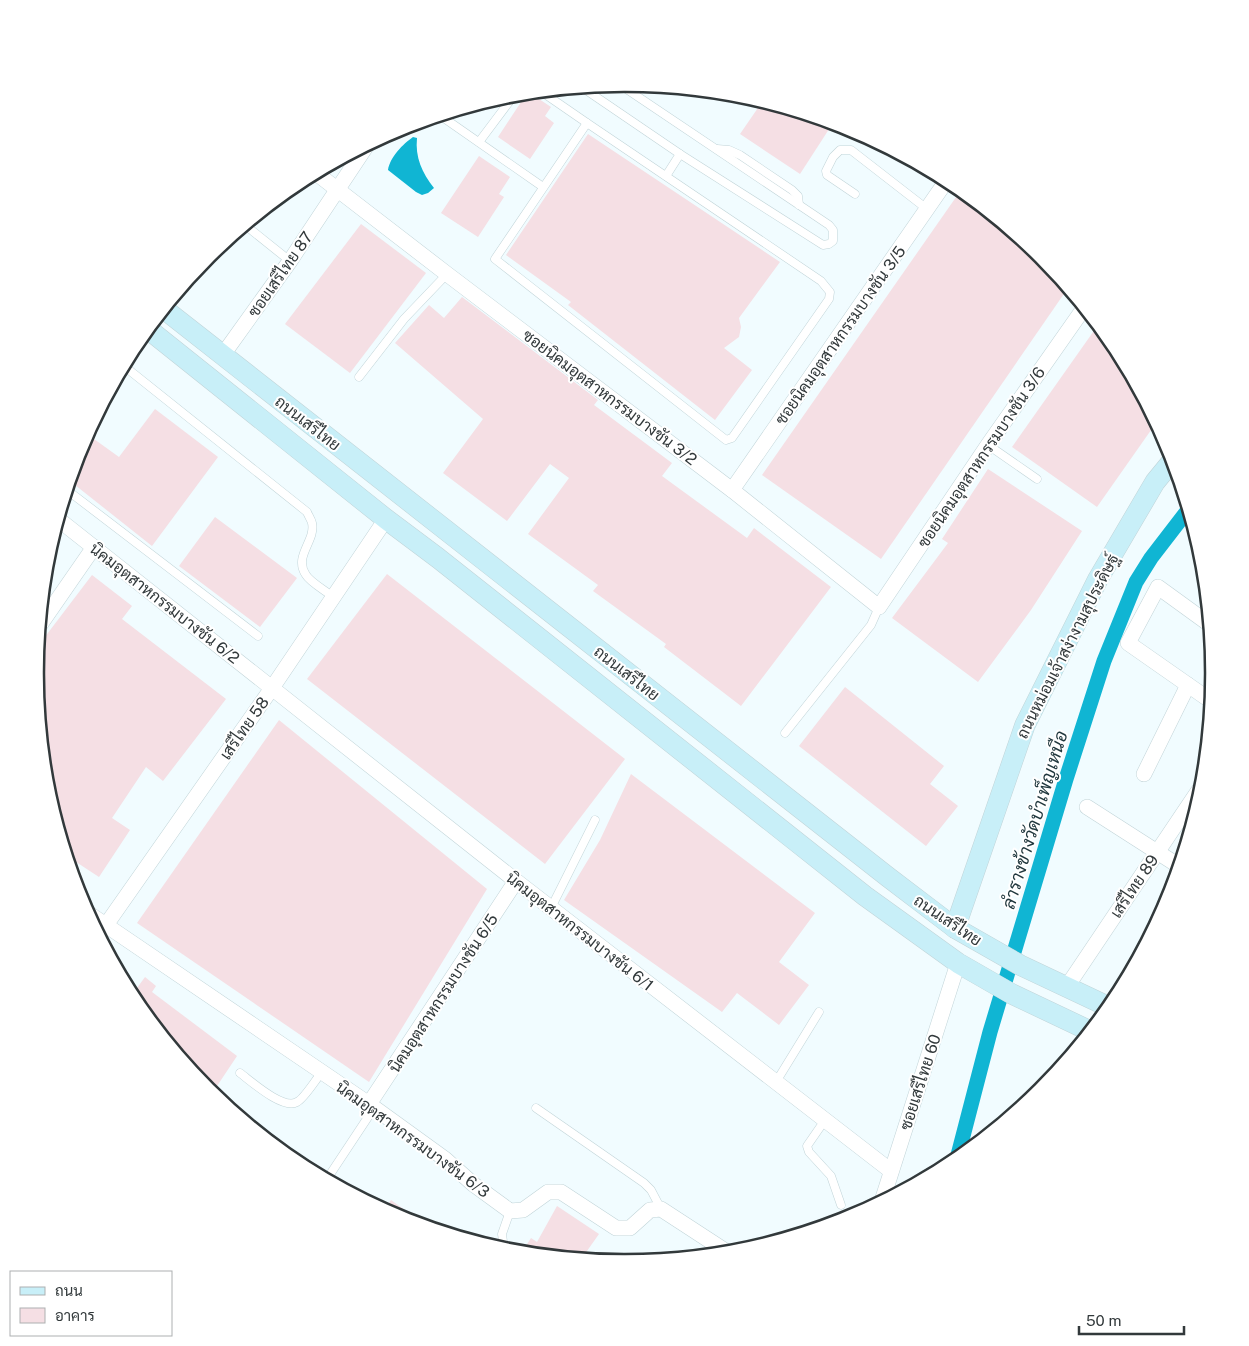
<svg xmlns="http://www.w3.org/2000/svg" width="1249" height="1346" viewBox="0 0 1249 1346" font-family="'Public Sans',Sarabun,sans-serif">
<rect width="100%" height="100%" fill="#f1fcff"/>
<path fill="#10b5d3" d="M413,137L417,138C415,157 422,173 434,188L428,193L422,195L416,192L388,170C390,157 403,144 413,137Z"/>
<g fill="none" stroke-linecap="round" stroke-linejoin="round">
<polyline stroke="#10b5d3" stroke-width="15" points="957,1159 990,1032 1066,779 1104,661 1136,582 1151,558 1188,510"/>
</g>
<g fill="#f5dfe4">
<polygon points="527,93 530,93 551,107 545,116 554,123 530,159 498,137"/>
<polygon points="762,102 833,123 800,174 740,134"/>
<polygon points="588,134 780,262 739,318 741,327 739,337 724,348 752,370 715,420 568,305 571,302 506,255"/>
<polygon points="479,156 510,177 499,194 504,197 478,237 441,213"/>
<polygon points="961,190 1042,256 1068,288 881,559 762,475"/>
<polygon points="361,224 426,273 350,373 285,324"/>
<polygon points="462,297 598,400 594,405 672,463 662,476 747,538 754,528 831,587 741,706 664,647 666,644 593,591 598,585 528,534 569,478 550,464 507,521 443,473 483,419 395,343 429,305 444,318"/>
<polygon points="1098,325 1115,346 1156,423 1097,507 1012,447"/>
<polygon points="155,409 218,457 152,546 70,481 80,447 87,434 119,457"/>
<polygon points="988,469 1082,531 1031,610 978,682 892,618 948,543 942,539"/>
<polygon points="215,517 297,578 260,627 179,566"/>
<polygon points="387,574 625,759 545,864 307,679"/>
<polygon points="92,575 132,606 122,619 226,699 163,781 146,767 112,818 130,830 99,877 67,856 46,788 35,673 38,646"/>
<polygon points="845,687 944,766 930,784 958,806 926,846 799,746"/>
<polygon points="279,720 487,889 369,1082 137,923"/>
<polygon points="631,774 815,913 779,962 809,985 779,1025 737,993 722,1012 564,900 600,840"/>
<polygon points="145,977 156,986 152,992 237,1056 217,1086 185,1062 134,1000 132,995"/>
<polygon points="391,1200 420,1221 418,1223 399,1218 384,1210"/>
<polygon points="557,1206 599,1234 582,1258 522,1252 531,1238 537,1242"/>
</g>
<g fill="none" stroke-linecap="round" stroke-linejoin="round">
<g stroke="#c1d4d8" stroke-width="9">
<g id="lane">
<polyline points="619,84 829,225 833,230 833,241 829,244 823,245 680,154"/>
<polyline points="583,88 680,154 666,176"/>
<polyline points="542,92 587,123"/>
<polyline points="441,116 543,187"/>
<polygon points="587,123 821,281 830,292 829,299 732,438 726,440 495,259"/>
<polyline points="479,142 515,94"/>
<polyline points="717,149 729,150 740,155 792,190 798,196 799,205"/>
<polyline points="855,194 827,175 826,171 833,157 840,150 851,150 927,209"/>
<polyline points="245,225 290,261"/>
<path d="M124,366L307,512C308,515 311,519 312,523C316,541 293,556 306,575C310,582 326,591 333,597"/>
<polyline points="359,377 404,319 447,274"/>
<polyline points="988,445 1037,479"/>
<polyline points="67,490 258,636"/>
<polyline points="785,733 871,625 879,607"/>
<polyline points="551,908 595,820"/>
<path d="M240,1073C252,1082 283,1110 297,1102C304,1099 316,1079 322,1072"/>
<polyline points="776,1082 819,1012"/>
<polyline points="536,1108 644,1183 651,1190 661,1209"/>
<polyline points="825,1120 807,1146 809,1152 831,1176 841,1205"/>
<polyline points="327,1179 374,1108"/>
<polyline points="504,1249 502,1234 510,1211"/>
</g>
</g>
<g stroke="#c1d4d8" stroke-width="16">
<g id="street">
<polyline points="316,173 447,274 732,490 879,607 988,445 1084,308"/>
<polyline points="222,356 290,261 367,145"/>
<polyline points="732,490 947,180"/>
<polyline points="58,519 516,881 891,1171"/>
<polyline points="1209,624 1158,587 1128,643 1211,701"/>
<polyline points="40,625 94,547"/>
<polyline points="1144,774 1188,685"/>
<polyline points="1087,807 1179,866"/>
<polyline points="88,913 369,1104 445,1159 473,1184 510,1211 523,1210 548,1192 561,1192 616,1228 630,1228 650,1210 661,1209 727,1252"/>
<polyline points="99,935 272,688 386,519"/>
<polyline points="1066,988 1203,784"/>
<polyline points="369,1104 516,881"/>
<polyline points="882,1201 958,963"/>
</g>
</g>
<g stroke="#c1d4d8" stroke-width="21">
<g id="secondary">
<polyline points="164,309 888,877 955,928 1020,965 1109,1007"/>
<polyline points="148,329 386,519 438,558 865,896 958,963 1012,994 1090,1031"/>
<polyline points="955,928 1025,725 1098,579 1155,482 1173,460"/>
</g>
</g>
<use href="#lane" stroke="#fff" stroke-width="8"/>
<use href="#street" stroke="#fff" stroke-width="15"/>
<use href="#secondary" stroke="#c8eff8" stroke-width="20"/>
</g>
<g text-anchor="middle" stroke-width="4" stroke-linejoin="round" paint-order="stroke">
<g font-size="16" fill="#32393b" stroke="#fff">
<text transform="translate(280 274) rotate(-55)" y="6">ซอยเสรีไทย 87</text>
<text transform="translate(840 335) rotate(-55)" y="6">ซอยนิคมอุตสาหกรรมบางชัน 3/5</text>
<text transform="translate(610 397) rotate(37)" y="6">ซอยนิคมอุตสาหกรรมบางชัน 3/2</text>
<text transform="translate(308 423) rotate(38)" y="6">ถนนเสรีไทย</text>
<text transform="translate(981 457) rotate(-56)" y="6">ซอยนิคมอุตสาหกรรมบางชัน 3/6</text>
<text transform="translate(165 603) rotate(38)" y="6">นิคมอุตสาหกรรมบางชัน 6/2</text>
<text transform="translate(1067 646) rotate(-63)" y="6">ถนนหม่อมเจ้าสง่างามสุประดิษฐ์</text>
<text transform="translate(627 673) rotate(38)" y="6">ถนนเสรีไทย</text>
<text transform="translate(244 728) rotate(-55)" y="6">เสรีไทย 58</text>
<text transform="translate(1134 886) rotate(-56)" y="6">เสรีไทย 89</text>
<text transform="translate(948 920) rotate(34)" y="6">ถนนเสรีไทย</text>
<text transform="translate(580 931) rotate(38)" y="6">นิคมอุตสาหกรรมบางชัน 6/1</text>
<text transform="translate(443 993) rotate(-57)" y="6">นิคมอุตสาหกรรมบางชัน 6/5</text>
<text transform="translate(920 1082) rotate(-72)" y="6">ซอยเสรีไทย 60</text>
<text transform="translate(413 1139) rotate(36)" y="6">นิคมอุตสาหกรรมบางชัน 6/3</text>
</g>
<g font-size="18" font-style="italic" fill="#21383e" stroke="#fff">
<text transform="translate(1035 820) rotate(-73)" y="6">ลำรางข้างวัดบำเพ็ญเหนือ</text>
</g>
</g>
<path d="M0 0H1249V1346H0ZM624 92H625A580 580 0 0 1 1205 672V674A580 580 0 0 1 625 1254H624A580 580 0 0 1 44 674V672A580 580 0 0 1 624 92Z" fill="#fff" fill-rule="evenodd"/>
<path fill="none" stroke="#32393b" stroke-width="2.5" d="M624 92H625A580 580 0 0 1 1205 672V674A580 580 0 0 1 625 1254H624A580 580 0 0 1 44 674V672A580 580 0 0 1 624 92Z"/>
<rect x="10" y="1271" width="162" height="65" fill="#ffffff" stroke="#adb0b1"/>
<rect x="20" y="1287" width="25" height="8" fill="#c8eff8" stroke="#adb0b1"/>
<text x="55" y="1296" font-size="15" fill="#32393b">ถนน</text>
<rect x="20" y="1308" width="25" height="15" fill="#f5dfe4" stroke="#adb0b1"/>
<text x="55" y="1321" font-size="15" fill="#32393b">อาคาร</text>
<path d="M1079 1326v8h105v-8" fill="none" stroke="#32393b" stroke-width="2.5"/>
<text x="1086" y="1326" font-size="15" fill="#32393b" stroke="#ffffff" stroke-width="4" paint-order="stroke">50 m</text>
</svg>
